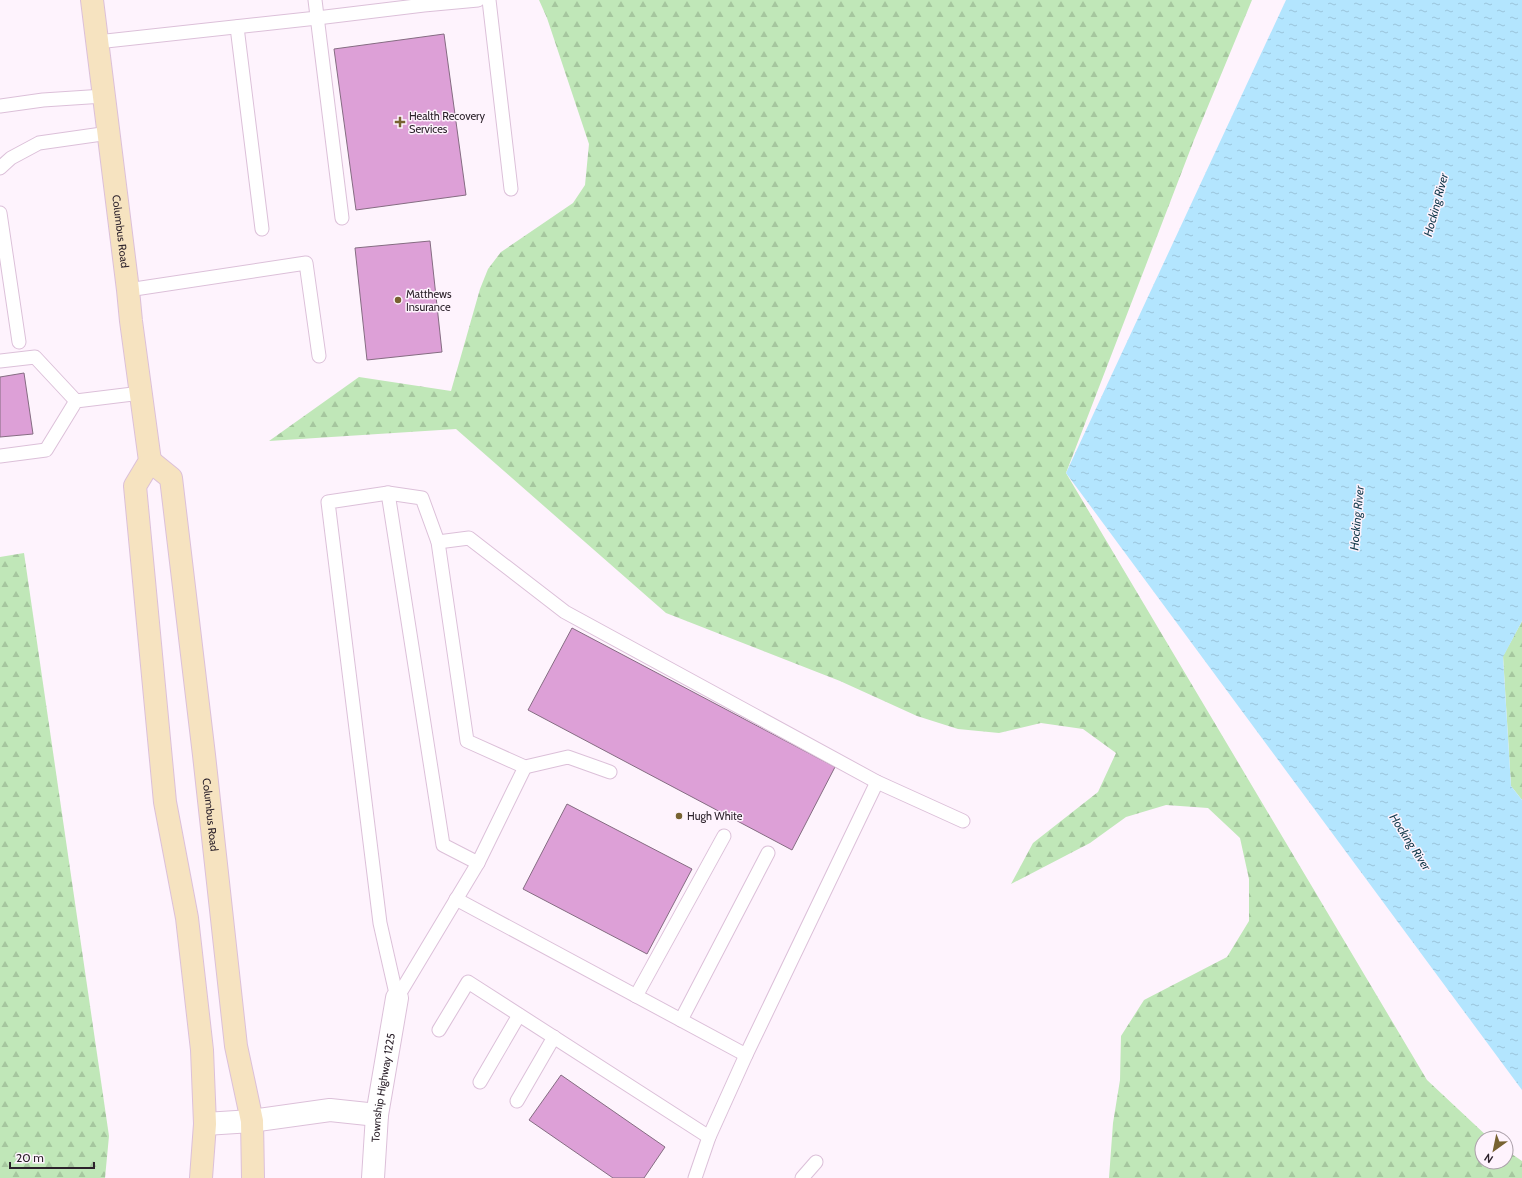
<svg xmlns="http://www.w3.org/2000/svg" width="1522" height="1178" viewBox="0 0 1522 1178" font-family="Cabin,sans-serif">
<defs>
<pattern id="forest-firs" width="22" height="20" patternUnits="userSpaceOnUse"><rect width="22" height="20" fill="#c0e7b8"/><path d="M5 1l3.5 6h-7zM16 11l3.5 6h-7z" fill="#a5c69e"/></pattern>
<pattern id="water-ripples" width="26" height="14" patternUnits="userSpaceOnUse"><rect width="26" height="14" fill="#b3e5fe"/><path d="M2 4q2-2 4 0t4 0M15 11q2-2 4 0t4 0" fill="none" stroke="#9ac4da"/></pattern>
</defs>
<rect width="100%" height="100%" fill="#fef3fd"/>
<g fill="url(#forest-firs)">
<polygon points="539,0 1252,0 1194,140 1066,473 1427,1080 1489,1138 1482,1138 1482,1162 1506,1162 1506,1150 1522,1161 1522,1178 1109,1178 1113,1123 1120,1080 1121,1036 1144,1000 1227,957 1249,921 1249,879 1240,838 1208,808 1166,805 1126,817 1090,843 1011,884 1033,843 1098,792 1116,753 1083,729 1041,723 999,733 958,729 917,716 840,681 666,613 456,429 269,441 359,377 451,391 480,289 488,269 501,252 573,203 585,185 589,144 547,18"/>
<polygon points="24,553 109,1136 105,1178 0,1178 0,557"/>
<polygon points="1522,621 1522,800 1511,786 1503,656"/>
</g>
<polygon fill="url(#water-ripples)" points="1286,0 1522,0 1522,621 1503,657 1511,786 1522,800 1522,1090 1066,473"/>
<g fill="#dda0d7" stroke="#856c82">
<polygon points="444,34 466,195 356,210 334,49"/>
<polygon points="430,241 442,352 367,360 355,248"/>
<polygon points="24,373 33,434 0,437 0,377"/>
<polygon points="572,628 835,767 792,850 528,710"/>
<polygon points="567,804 692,869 647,954 523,889"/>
<polygon points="561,1075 665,1147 644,1178 613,1178 529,1120"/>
</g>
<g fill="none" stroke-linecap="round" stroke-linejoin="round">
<g stroke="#dcc0d9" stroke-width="15">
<g id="service">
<polyline points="315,0 342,218"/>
<polyline points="489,0 511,189"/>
<polyline points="237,27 262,229"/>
<polyline points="97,42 317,18 424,5 478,0"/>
<polyline points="0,106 43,100 104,96"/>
<polyline points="0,168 11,158 39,143 109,133"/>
<polyline points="0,213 19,342"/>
<polyline points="128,290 306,263 319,356"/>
<polyline points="0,361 35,357 76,401"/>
<polyline points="0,456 46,450 76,401 141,393"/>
<polyline points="388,493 422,498 438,542 467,741 525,767 568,757 610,772"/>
<polyline points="438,542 469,538 565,612 877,782 963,821"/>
<polyline points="456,899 746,1055 877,782"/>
<polyline points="636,996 724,836"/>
<polyline points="397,998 380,923 328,502 388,493 443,845 478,863"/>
<polyline points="397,998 478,863 525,767"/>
<polyline points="681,1020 768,853"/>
<polyline points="439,1030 468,982 709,1137"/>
<polyline points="480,1082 519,1015"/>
<polyline points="517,1101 554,1037"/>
<polyline points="695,1178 709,1137 746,1055"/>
<polyline points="802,1178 816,1162"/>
</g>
</g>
<g stroke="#dcc0d9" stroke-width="24">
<g id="minor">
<polyline points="205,1124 252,1121 330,1110 377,1115"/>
<path id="s1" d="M373,1178L377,1115L397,998"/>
</g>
</g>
<g stroke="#dcc0d9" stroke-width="24">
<g id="secondary">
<path id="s2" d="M92,0L128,290L131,321L150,461L135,486L165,802L187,918L202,1050L205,1124L201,1178"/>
<path id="s3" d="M150,461L171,478L204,755L236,1046L252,1121L253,1178"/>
</g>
</g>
<use href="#service" stroke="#fff" stroke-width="13"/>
<use href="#minor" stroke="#fff" stroke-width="22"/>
<use href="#secondary" stroke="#f6e3c0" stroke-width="22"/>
</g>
<g fill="#776231" stroke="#fef3fd" stroke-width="1.5">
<path d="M398 116h4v4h4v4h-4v4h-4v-4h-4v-4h4z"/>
<circle cx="398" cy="300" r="4"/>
<circle cx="679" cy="816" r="4"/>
</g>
<g text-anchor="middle" stroke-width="3" stroke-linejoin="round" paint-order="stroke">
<g font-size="11" fill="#2c222b" stroke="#fef3fd" text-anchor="start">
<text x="409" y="120">Health Recovery<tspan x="409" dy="13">Services</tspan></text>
<text x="406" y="298">Matthews<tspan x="406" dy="13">Insurance</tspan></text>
<text x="687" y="820">Hugh White</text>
</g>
<g font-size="11" fill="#2c222b" stroke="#fef3fd">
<text dy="4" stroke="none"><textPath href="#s2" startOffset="233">Columbus Road</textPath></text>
<text dy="4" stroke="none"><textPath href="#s3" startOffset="366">Columbus Road</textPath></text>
<text dy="4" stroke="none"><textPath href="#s1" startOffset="91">Township Highway 1225</textPath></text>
</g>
<g font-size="12" font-style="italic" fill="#12394a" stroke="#fef3fd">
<text transform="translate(1436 205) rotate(-75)" y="4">Hocking River</text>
<text transform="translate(1357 518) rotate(-85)" y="4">Hocking River</text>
<text transform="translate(1410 842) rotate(57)" y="4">Hocking River</text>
</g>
</g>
<g transform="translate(1494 1150) rotate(213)"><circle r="19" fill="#fef3fd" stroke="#aa9fa9"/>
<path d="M0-3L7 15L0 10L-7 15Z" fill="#776231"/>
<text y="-6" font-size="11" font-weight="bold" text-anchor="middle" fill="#2c222b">N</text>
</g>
<path d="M10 1162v6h84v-6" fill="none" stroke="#2c222b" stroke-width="2"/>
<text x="16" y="1162" font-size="12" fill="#2c222b" stroke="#fef3fd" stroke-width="3" paint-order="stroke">20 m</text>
</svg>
